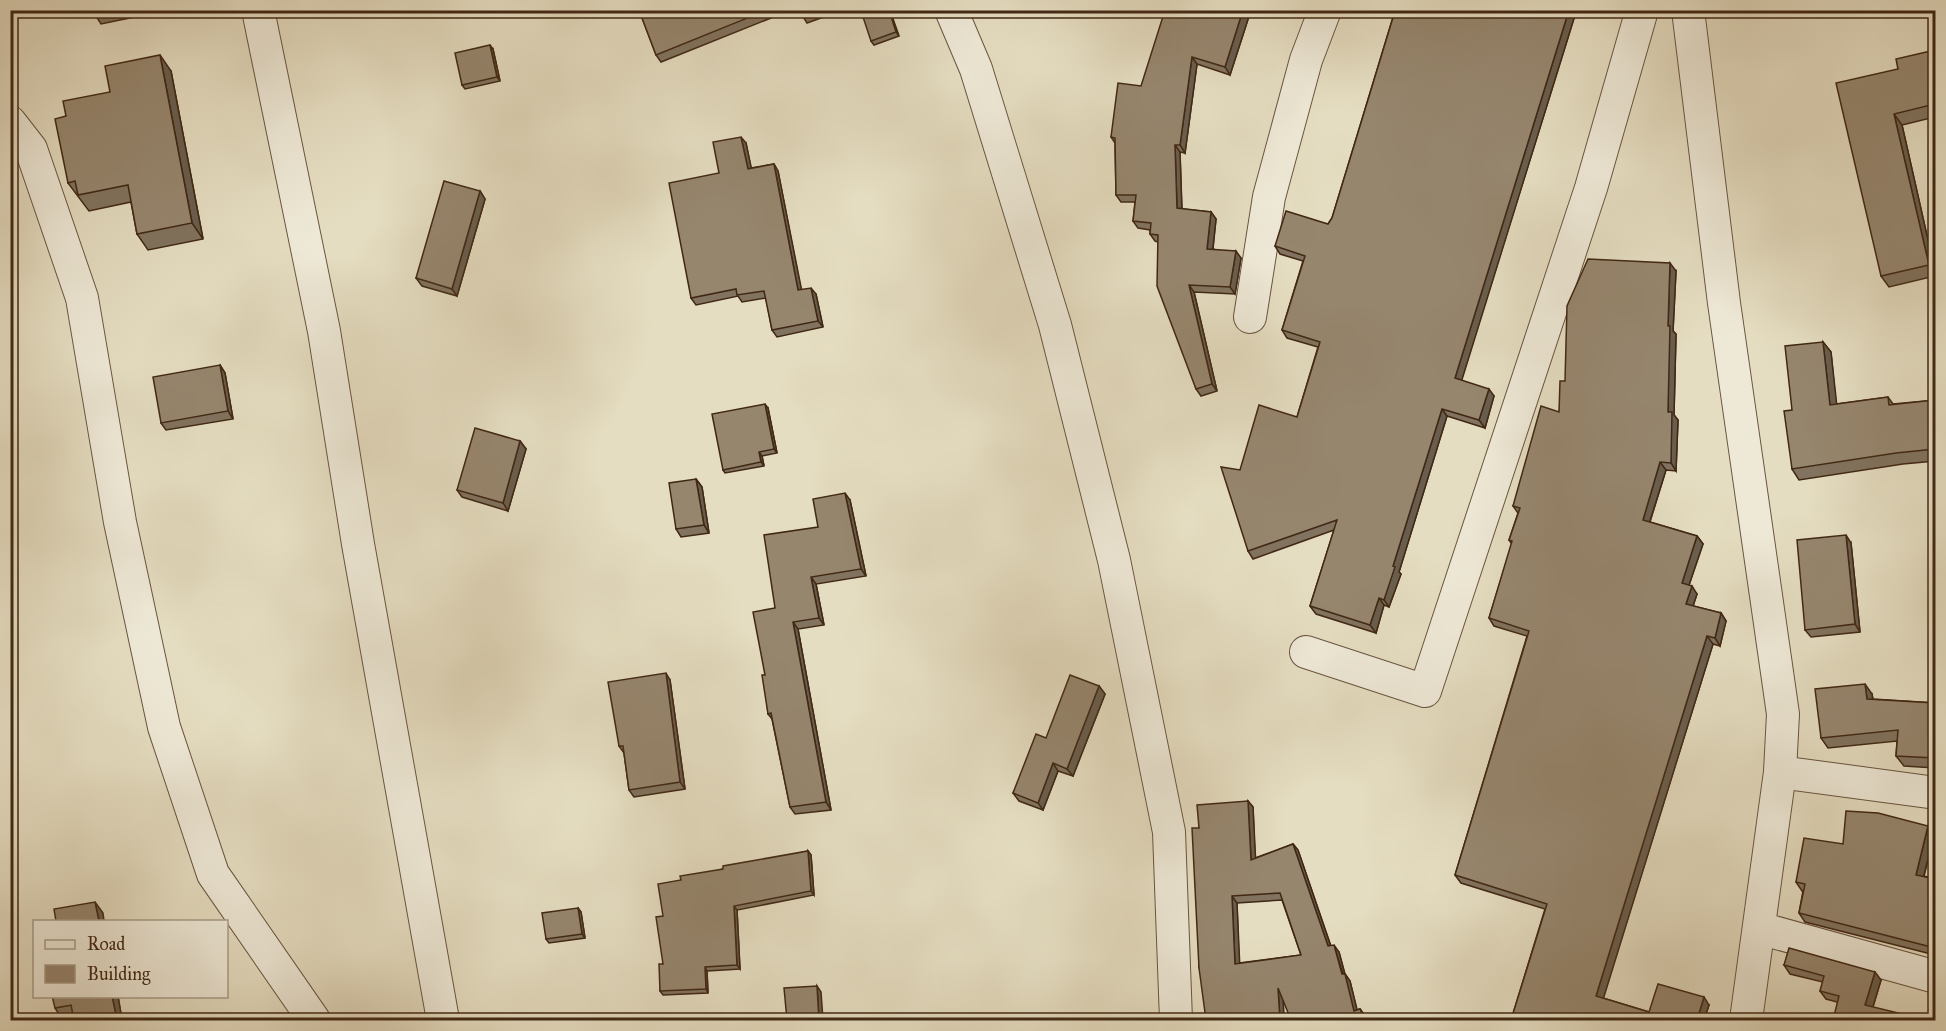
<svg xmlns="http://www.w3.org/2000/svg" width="1946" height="1031" viewBox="0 0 1946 1031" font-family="'IM FELL Great Primer',serif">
<rect width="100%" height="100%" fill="#e5ddc1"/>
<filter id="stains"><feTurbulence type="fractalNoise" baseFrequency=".00333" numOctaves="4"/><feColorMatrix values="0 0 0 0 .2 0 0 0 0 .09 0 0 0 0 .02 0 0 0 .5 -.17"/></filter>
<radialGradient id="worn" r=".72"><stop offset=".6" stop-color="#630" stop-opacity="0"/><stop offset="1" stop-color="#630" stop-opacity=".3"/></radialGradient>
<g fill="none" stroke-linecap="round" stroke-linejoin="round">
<g stroke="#6a5540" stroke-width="34">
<g id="street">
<polyline points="258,10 324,331 358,544 443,1020"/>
<polyline points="951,10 976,69 1055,325 1114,560 1169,832 1176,1020"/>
<polyline points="1688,10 1724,303 1783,714 1780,772 1746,1020"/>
<polyline points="10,122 31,149 82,298 120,522 164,727 213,874 314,1020"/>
<polyline points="1250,317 1269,197 1306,60 1325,10"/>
<polyline points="1306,652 1425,691 1591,188 1642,10"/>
<polyline points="1780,772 1936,793"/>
<polyline points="1759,928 1936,977"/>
</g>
</g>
<use href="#street" stroke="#eee9d7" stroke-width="32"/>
</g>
<g fill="#81735f" stroke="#412815" stroke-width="1.5" fill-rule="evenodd">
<polygon points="92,10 164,11 101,24"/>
<polygon points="639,10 791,10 661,62 656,55"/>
<polygon points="800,10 843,10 807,23 802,15"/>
<polygon points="880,10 890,10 899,36 874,45 871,41"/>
<polygon points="1251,10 1230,75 1197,64 1185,153 1180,152 1182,209 1211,212 1216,219 1213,249 1241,258 1235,294 1194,292 1217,391 1201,396 1196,389 1158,242 1155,241 1150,234 1150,230 1138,228 1133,221 1135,202 1121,202 1116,195 1115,143 1111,137 1141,86"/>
<polygon points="1387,10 1572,10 1575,15 1461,381 1494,396 1485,428 1447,416 1399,572 1401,574 1389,607 1384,605 1376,633 1316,614 1310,606 1334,530 1253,559 1248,551 1240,470 1297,417 1318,347 1287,338 1282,330 1303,261 1280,254 1275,246 1328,224 1332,218 1393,17 1391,16"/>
<polygon points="493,49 500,81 465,89 462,85"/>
<polygon points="1935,50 1935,117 1902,125 1935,271 1935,276 1889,287 1881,276 1898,69"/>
<polygon points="171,71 203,239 148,250 137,234 131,202 89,211 68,183 66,116 110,92"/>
<polygon points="746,143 751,168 774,164 778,171 801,290 816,294 823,327 777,337 772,330 766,298 742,302 738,296 696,305 691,298 719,173"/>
<polygon points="480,191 485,199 457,296 422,286 416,278"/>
<polygon points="1676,271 1673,331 1676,334 1674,415 1678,420 1676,471 1666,470 1650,522 1697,536 1703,544 1689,585 1697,594 1693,606 1721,613 1726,621 1720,646 1713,644 1603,998 1649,1012 1709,1005 1704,1020 1511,1020 1545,909 1461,883 1455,875 1527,636 1494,626 1489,618 1512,544 1509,540 1518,513 1513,506 1559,412 1565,381"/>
<polygon points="1823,342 1831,352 1836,404 1888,397 1893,404 1935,400 1935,461 1903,464 1799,480 1792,469 1792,410"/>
<polygon points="220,365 225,373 233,419 166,430 161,423"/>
<polygon points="768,408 777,453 762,456 764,466 725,473 723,470"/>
<polygon points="520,441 526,449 508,511 462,497 457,490"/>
<polygon points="696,479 702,487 709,533 681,537 676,529"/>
<polygon points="850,500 866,576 816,584 824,625 798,629 831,810 795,814 790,807 772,719 768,714 765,675 775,608 818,527"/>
<polygon points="1851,543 1860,632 1811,637 1805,630"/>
<polygon points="670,680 685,789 634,797 629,790 624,753 619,746"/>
<polygon points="1099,686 1105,694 1073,776 1058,771 1043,810 1019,801 1013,793 1046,738"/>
<polygon points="1872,694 1873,699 1935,703 1935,768 1904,766 1896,756 1897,741 1828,748 1821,738"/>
<path d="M1248,801L1253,807L1255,858L1293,844L1298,850L1331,946L1339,952L1345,974L1350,981L1357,1010L1360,1009L1365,1016L1283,1000L1284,1020L1199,968V828ZM1282,900L1301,955L1239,963L1237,903Z"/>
<polygon points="1928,826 1934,835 1924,876 1935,879 1935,955 1805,922 1799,913 1803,891 1802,891 1796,882"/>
<polygon points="808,851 811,855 814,895 737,910 740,969 707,971 708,993 663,995 660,991 663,964 681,880 723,869"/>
<polygon points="578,908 581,912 585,938 549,943 546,939"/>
<polygon points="1784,965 1881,980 1873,1007 1837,1002 1826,999 1820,991 1823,982 1790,974"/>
<polygon points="118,996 122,1020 74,1020 73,1017 62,1019 55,1008"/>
</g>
<g fill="#695e4d" stroke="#412815" stroke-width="1.5">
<polygon points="889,10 890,12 899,36 896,32"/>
<polygon points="1243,10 1251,10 1230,75 1225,67"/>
<polygon points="1569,10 1572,10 1575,15 1460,386 1455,378"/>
<polygon points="490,45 493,49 500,81 497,77"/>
<polygon points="160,55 171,71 203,239 192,223"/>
<polygon points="1192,57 1197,64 1185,153 1180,145"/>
<polygon points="1894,114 1902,125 1935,271 1935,274 1929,265"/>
<polygon points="741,137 746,143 753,176 748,169"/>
<polygon points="1175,145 1180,152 1182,216 1177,208"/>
<polygon points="774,164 778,171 803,297 798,290"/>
<polygon points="480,191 485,199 457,296 452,289"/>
<polygon points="1211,212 1216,219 1212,256 1207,249"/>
<polygon points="1236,251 1241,258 1235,294 1230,287"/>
<polygon points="1670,263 1676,271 1673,331 1676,334 1674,415 1678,420 1676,471 1671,463 1668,412 1668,326"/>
<polygon points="1189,285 1194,292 1217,391 1212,384"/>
<polygon points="811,288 816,294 823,327 818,321"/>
<polygon points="1823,342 1831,352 1838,416 1830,405"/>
<polygon points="220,365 225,373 233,419 228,411"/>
<polygon points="1489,389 1494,396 1485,428 1479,420"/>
<polygon points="765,404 768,408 777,453 774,449"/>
<polygon points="1442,409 1447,416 1399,572 1401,574 1389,607 1384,600 1393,566"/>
<polygon points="520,441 526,449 508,511 503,503"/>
<polygon points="759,452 762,456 764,466 761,462"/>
<polygon points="1660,462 1666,470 1648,527 1643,520"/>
<polygon points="696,479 702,487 709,533 704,525"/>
<polygon points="845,493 850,500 866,576 861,569"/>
<polygon points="1846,535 1851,543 1860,632 1855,624"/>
<polygon points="1697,536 1703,544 1687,591 1682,583"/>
<polygon points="811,577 816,584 824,625 819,618"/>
<polygon points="1692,586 1697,594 1691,612 1686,604"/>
<polygon points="1379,598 1384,605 1376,633 1370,625"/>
<polygon points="1721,613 1726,621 1720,646 1715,638"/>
<polygon points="793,622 798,629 831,810 826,802"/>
<polygon points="1707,636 1713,644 1602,1003 1596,996"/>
<polygon points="666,673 670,680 685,789 680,782"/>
<polygon points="1865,684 1872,694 1874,709 1867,699"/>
<polygon points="1099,686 1105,694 1073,776 1067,769"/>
<polygon points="1053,763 1058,771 1043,810 1038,803"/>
<polygon points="1248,801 1253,807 1256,867 1251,860"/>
<polygon points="1928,826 1934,835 1922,883 1916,875"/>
<polygon points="1293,844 1298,850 1333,953 1328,946"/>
<polygon points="808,851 811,855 814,895 811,891"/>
<polygon points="1232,896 1237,903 1240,970 1235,964"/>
<polygon points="95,902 103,913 104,921 99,921"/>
<polygon points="734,906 737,910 740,969 737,965"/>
<polygon points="578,908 581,912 585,938 582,934"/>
<polygon points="1334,945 1339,952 1346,979 1345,974 1350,981 1359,1018 1354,1011"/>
<polygon points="705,967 707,971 708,993 706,989"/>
<polygon points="1875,972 1881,980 1871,1013 1865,1005"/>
<polygon points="817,986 821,992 823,1020 819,1020"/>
<polygon points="1278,988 1283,995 1284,1020 1280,1020"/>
<polygon points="112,996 118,996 122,1020 117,1020"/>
<polygon points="1704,997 1709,1005 1704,1020 1697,1020"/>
<polygon points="1360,1009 1365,1016 1367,1020 1365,1020"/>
</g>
<g fill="#96866e" stroke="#412815" stroke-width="1.5" fill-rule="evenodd">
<polygon points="639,10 767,10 656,55"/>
<polygon points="800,10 816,10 802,15"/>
<polygon points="880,10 889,10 896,32 871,41 863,17"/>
<polygon points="1165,10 1243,10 1225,67 1192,57 1180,145 1175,145 1177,208 1211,212 1207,249 1236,251 1230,287 1189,285 1212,384 1196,389 1157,286 1158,235 1150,234 1151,223 1133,221 1136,195 1116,195 1115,138 1111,137 1118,83 1141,86"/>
<polygon points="1392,10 1569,10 1455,378 1489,389 1479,420 1442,409 1393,566 1395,567 1384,600 1379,598 1370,625 1310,606 1337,520 1248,551 1221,467 1240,470 1259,405 1297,417 1320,342 1282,330 1305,256 1275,246 1286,211 1328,224 1332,218 1395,11"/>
<polygon points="490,45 497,77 462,85 455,53"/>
<polygon points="1935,50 1935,104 1894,114 1929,265 1881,276 1836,83 1898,69 1896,59"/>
<polygon points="160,55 192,223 137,234 128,185 78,195 75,181 68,183 55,119 66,116 63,101 110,92 105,66"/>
<polygon points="741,137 748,169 774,164 798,290 811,288 818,321 772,330 764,291 737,295 736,289 691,298 669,183 719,173 713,142"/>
<polygon points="444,181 480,191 452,289 416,278"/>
<polygon points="1588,259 1670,263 1668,326 1670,326 1668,412 1672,412 1671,463 1660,462 1643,520 1697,536 1682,583 1692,586 1686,604 1721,613 1715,638 1707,636 1596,996 1649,1012 1658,984 1704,997 1697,1020 1511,1020 1547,904 1455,875 1529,631 1489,618 1512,541 1509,540 1520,508 1513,506 1541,406 1559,412 1560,381 1565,381 1567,306"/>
<polygon points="1823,342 1830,405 1888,397 1889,405 1935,400 1935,449 1896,453 1792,469 1784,411 1792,410 1785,346"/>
<polygon points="220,365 228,411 161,423 153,377"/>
<polygon points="765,404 774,449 759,452 761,462 723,470 712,414"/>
<polygon points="475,428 520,441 503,503 457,490"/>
<polygon points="696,479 704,525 676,529 669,483"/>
<polygon points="845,493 861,569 811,577 819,618 793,622 826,802 790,807 771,713 768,714 762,675 765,675 753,612 775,608 764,535 818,527 813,499"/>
<polygon points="1846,535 1855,624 1805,630 1797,540"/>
<polygon points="666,673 680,782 629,790 623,746 619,746 608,682"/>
<polygon points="1070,675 1099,686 1067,769 1053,763 1038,803 1013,793 1036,734 1046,738"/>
<polygon points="1865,684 1867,699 1935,703 1935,758 1896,756 1898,730 1821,738 1815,689"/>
<path d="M1248,801L1251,860L1293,844L1328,946L1334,945L1342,974H1345L1354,1011L1360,1009L1365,1020H1291L1278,988L1280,1020H1206L1199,968L1192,828H1199L1197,805ZM1280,893L1301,955L1235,964L1232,896Z"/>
<polygon points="1846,811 1878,813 1928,826 1916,875 1935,879 1935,948 1799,913 1805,884 1796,882 1804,838 1843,844"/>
<polygon points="808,851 811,891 734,906 737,965 705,967 706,989 660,991 659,964 663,964 656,917 663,916 658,884 681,880 680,876 723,869 723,866"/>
<polygon points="95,902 99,921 56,921 54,909"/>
<polygon points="578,908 582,934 546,939 542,913"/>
<polygon points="1789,948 1875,972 1865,1005 1927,1020 1833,1020 1839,996 1820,991 1824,976 1784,965"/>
<polygon points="817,986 819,1020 787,1020 784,988"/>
<polygon points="52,996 112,996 117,1020 74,1020 71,1005 55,1008"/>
<rect x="707" y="1015" width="24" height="5"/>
</g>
<rect width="1946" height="1031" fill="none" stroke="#e5ddc1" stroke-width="36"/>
<rect x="12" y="12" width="1922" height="1007" fill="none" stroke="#412815" stroke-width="3"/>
<rect x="18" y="18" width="1910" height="995" fill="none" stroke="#412815" stroke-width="1.5"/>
<rect x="33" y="920" width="195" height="78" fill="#eee9d7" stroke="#a99c89" stroke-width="1.5"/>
<rect x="45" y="940" width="30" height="9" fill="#eee9d7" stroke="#a99c89" stroke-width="1.5"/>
<text x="87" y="950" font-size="18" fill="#412815">Road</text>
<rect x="45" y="965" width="30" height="18" fill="#96866e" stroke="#a99c89" stroke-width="1.5"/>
<text x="87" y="980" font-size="18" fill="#412815">Building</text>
<rect width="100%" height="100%" filter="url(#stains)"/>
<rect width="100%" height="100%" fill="url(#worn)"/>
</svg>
